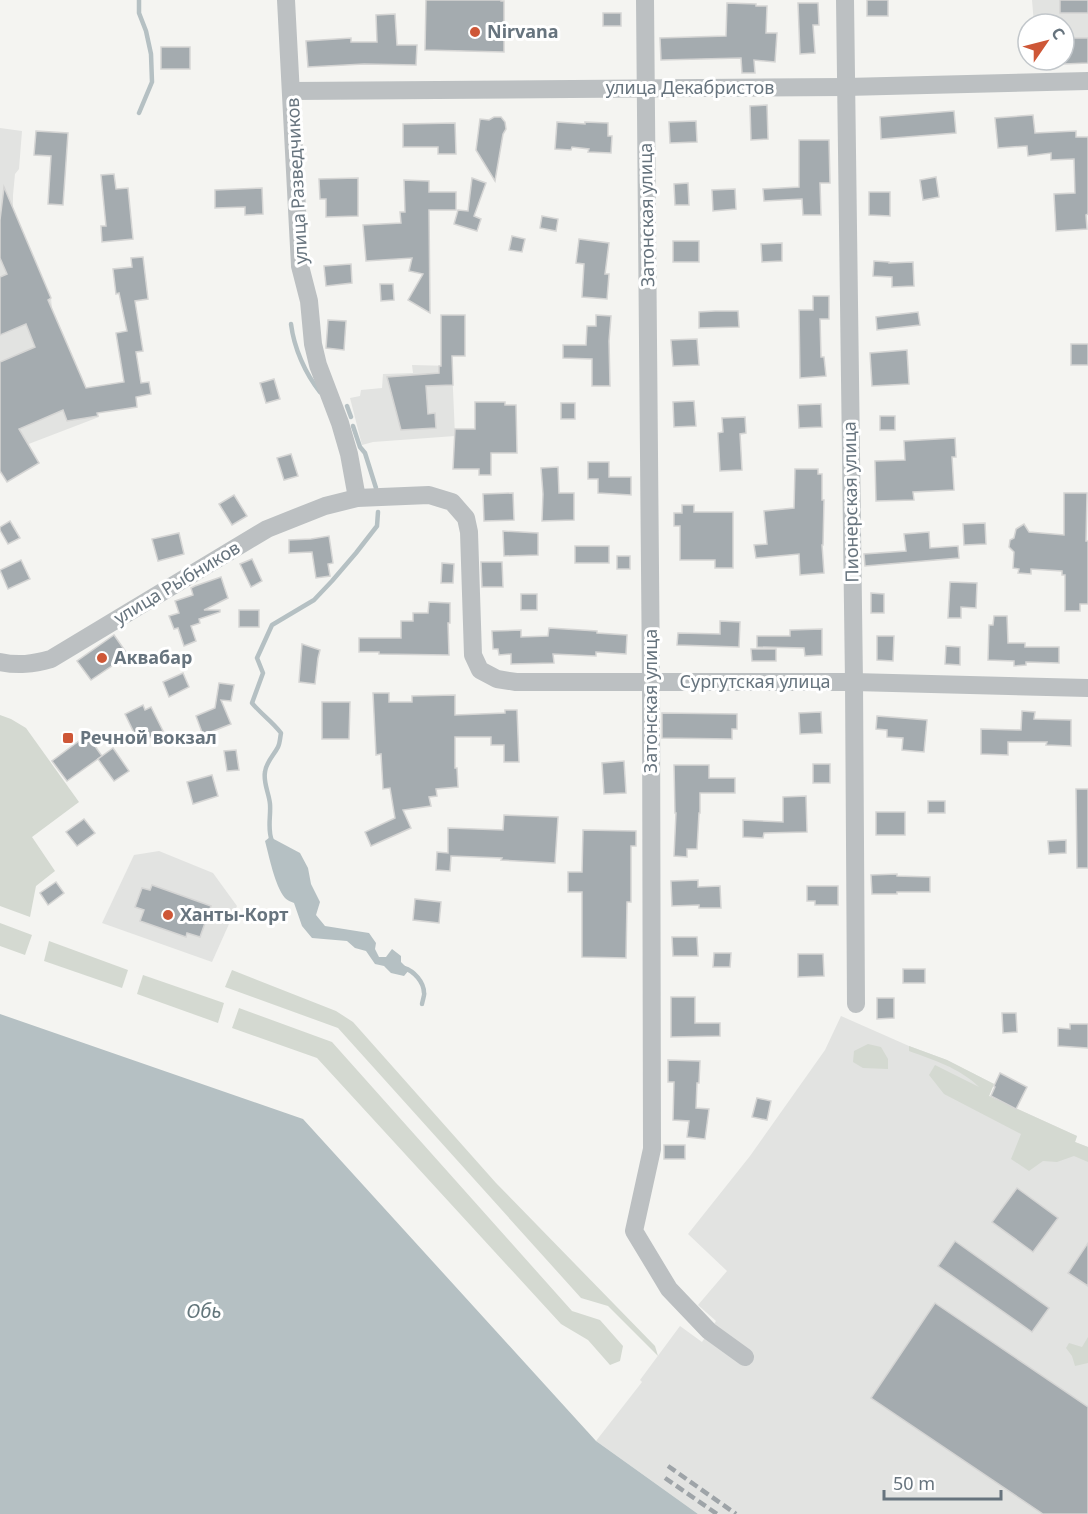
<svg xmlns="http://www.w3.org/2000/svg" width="1088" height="1514" viewBox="0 0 1088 1514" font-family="'Noto Sans',sans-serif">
<rect width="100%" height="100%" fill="#f4f4f1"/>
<g fill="#e2e3e1">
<polygon points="1032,0 1088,0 1088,63 1037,65 1036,60 1064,60 1064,24 1034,24"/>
<polygon points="0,128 22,131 19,169 15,174 13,195 13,209 51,298 52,308 99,417 0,455"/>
<polygon points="412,365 452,366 455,436 373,442 362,445 350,398 360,396 361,390 382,388 383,374 413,373"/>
<polygon points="159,851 213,873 237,906 212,962 102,923 134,855"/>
<polygon points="841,1016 909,1046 947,1060 994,1084 989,1096 1077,1136 1075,1142 1088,1147 1088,1514 698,1514 596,1441 642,1382 640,1380 680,1326 702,1342 716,1321 698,1305 727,1271 688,1234 750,1156 825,1050"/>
</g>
<g fill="#d4d9d1">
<polygon points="0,715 11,719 26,728 79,802 32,837 55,871 36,886 30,917 0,906"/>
<polygon points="0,923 32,935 25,955 0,946"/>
<polygon points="49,941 128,970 122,988 44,961"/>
<polygon points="232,970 336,1011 353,1022 496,1183 655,1346 658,1356 608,1306 581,1298 338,1028 225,987"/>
<polygon points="143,975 224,1003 218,1023 137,994"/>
<polygon points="239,1008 332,1042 572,1311 600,1320 623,1346 620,1361 610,1365 588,1340 561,1324 317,1058 232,1028"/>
<polygon points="868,1044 881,1047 888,1059 888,1069 863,1068 853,1062 854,1051"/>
<path d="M909,1046L947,1060L994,1084L989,1096L1077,1136L1075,1142L1088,1147V1162L1074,1156L1057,1162L1043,1161L1029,1171L1011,1159L1021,1134L944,1094L929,1075L935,1065L979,1087C960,1068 933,1060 909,1051Z"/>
<polygon points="1088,1337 1088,1363 1075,1366 1072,1356 1066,1348 1069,1343 1082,1347"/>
</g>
<g fill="#b5c0c3">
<path d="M270,837L300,853L308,868L311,884L320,902L316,915L325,926L369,933L376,943L375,949L379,957H386L392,949L401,956V962L409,970L404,976L391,973L384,966L375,964L366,951L355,948L347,941L312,938L302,926L294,903C291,902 287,900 285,898C275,886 269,856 265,841Z"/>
<polygon points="0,1014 303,1119 596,1441 698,1514 0,1514"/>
</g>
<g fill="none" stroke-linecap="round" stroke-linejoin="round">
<g stroke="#b5c0c3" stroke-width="4.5">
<polyline points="139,0 139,13 146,31 151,54 152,82 139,113"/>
<path d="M291,324C294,348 305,373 320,392"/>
<polyline points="347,406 351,417"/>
<polyline points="353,426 360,447 365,453 376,488"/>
<path d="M272,841C267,829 271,817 270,804C269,793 263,783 265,772C266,762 274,755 278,747C280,743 280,738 281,733C272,721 262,715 252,703L263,673L257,658L272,625L314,600L332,581L356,553L377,526L378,512"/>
<path d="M404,968C414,971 424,982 424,993C425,993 422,1003 422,1004"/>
</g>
</g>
<g fill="#a4abaf" stroke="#d5d5d4" stroke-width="1.5">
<polygon points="426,0 501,0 501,1 504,1 504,52 425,50"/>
<rect x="867" y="0" width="21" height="16"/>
<rect x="1060" y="0" width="28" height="13"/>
<polygon points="727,3 756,4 756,6 767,6 766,33 777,33 775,62 754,60 755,73 742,73 741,58 661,60 660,38 726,36"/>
<polygon points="798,3 818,3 819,25 813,25 815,53 800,54"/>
<rect x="603" y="13" width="18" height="13"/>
<polygon points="395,14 397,45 417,45 416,65 364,64 308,67 306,41 351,38 351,42 377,42 376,15"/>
<polygon points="1064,38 1088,38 1088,63 1064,64"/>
<rect x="161" y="47" width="29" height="22"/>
<polygon points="767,105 768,139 751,140 750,106"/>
<polygon points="954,111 956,133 881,139 880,117"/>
<polygon points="1033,115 1035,133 1076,131 1076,137 1088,137 1088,214 1086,215 1087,229 1056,231 1054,194 1075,193 1074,159 1051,160 1051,153 1028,156 1027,146 998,148 995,118"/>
<polygon points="494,117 501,117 505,122 506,129 503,134 495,181 476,150 480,119 489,120"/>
<polygon points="696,121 697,142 670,143 669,122"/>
<polygon points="557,122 585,124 585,122 608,123 608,136 612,136 611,153 588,152 589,149 572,147 571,150 555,149"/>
<polygon points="455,123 456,154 438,154 438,147 403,147 403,124"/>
<polygon points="36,131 68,133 63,205 48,204 51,156 34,155"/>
<polygon points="799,140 829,140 830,183 820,183 821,215 803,215 802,199 764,201 763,189 799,187"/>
<polygon points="114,174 116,189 128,188 133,239 102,242 101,226 106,226 101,175"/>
<polygon points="936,177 939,197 923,200 920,180"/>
<polygon points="358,178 358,216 326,217 326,199 320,199 319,179"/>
<polygon points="472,178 486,183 474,216 481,219 477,231 454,224 458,210 468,211"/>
<polygon points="404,180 429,181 429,192 456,192 456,210 429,210 430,313 408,300 423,274 409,271 412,258 366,261 363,225 401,223 400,212 405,212"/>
<polygon points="688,183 689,205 675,205 674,184"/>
<polygon points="4,187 51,298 48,300 86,388 124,382 116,333 127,331 119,293 116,294 113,269 132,267 131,258 143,257 148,299 135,301 143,351 136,352 141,383 149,382 151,394 136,397 137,407 97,413 98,416 67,421 63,410 19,429 39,463 7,482 0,471 0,362 35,347 26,324 0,335 0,277 7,274 0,258 0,220"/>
<polygon points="262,188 263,214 245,215 245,207 215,208 215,190"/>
<polygon points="735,189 736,209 713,211 712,190"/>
<polygon points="869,192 890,192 890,216 869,215"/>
<polygon points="542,216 558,219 556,231 540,228"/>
<polygon points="512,236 525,239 522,252 509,250"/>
<polygon points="579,239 609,243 605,274 609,274 607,299 582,297 584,264 576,263"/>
<rect x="673" y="241" width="26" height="21"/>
<polygon points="782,243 782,261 762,262 761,244"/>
<polygon points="874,261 889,262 889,263 913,262 914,286 892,287 892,277 873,276"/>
<polygon points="351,264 352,283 326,286 324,266"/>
<polygon points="380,284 393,284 394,300 381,301"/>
<polygon points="813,296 829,296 829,319 820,319 821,357 824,357 826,376 800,378 799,310 813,310"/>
<polygon points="715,311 738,311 739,327 699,328 699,312"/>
<polygon points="918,312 920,325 877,330 876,317"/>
<polygon points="441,315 465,315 465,356 452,356 453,385 426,386 428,414 435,413 436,428 401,430 387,377 439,373 439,366 441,366"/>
<polygon points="596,315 611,316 609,341 610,386 592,386 592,359 563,358 563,345 586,345 587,326 596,326"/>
<polygon points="328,320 346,321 344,350 326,348"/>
<polygon points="697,339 699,365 673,366 671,340"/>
<rect x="1071" y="344" width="17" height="21"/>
<polygon points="907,350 909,384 872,386 870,353"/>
<polygon points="274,379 280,399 266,403 260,383"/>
<polygon points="694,401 696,426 674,427 673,402"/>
<polygon points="475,402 505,402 505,405 516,405 517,453 491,453 491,475 479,475 479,469 453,469 455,429 475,429"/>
<rect x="561" y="403" width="14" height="16"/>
<polygon points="821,404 822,427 799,428 798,405"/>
<rect x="880" y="416" width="15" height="14"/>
<polygon points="745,417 746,433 740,434 742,470 720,471 718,433 723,432 722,418"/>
<polygon points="955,438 956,457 952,457 954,490 913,492 914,500 876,501 875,461 905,460 904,441"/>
<polygon points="291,454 298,476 284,480 277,458"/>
<polygon points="588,462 609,462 609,477 631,477 631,495 598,493 598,479 588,479"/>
<polygon points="558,467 559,493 574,493 574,520 542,521 543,494 541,468"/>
<polygon points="795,469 818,469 818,474 822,474 822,500 824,500 823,545 822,545 824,573 800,575 799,554 756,558 754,545 767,544 764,511 794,508"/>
<polygon points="513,493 514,520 484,521 483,494"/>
<polygon points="1064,493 1087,493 1086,541 1088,541 1088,604 1080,604 1080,611 1065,611 1065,575 1062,575 1062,571 1031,569 1031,574 1018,573 1019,569 1013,568 1014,552 1009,547 1010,540 1014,538 1016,529 1024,524 1029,532 1064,535"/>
<polygon points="234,495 247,516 232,525 219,504"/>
<polygon points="682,505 694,505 694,512 733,512 733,568 715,568 715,560 680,560 680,526 674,526 674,513 682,513"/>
<polygon points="10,521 20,538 8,544 0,530 0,527"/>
<polygon points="985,523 986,544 964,545 963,524"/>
<polygon points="503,531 538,533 538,555 504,556"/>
<polygon points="929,532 930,548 958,546 959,558 865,566 864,554 906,551 904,534"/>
<polygon points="179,533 184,554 158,561 152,539"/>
<polygon points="329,536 333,563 328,564 330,576 316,578 312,552 289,553 289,540 311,539"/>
<rect x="575" y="546" width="34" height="17"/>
<rect x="617" y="556" width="13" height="13"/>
<polygon points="252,559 262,581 251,587 240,564"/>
<polygon points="21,560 30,579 8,589 0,570"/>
<polygon points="481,562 502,562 503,587 482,587"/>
<polygon points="442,563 454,564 453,583 441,583"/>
<polygon points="221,577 228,598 204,610 220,610 220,612 199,619 200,623 191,626 196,641 184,646 178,628 174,629 169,616 179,613 175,601 193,595 191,588 195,586"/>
<polygon points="950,582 977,583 976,608 961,607 961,618 948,618"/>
<polygon points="871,593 884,594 884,613 871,613"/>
<rect x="521" y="594" width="16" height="16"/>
<polygon points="429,602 450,603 450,623 448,623 449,655 379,654 379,652 359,652 359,638 401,638 401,621 413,621 413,613 428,613"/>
<rect x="239" y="610" width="20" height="17"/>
<polygon points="994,616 1007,616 1008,643 1025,643 1025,647 1059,647 1059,663 1026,662 1026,665 1014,666 1014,661 988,660 989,625 993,625"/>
<polygon points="720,621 740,622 739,647 677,645 678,633 720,634"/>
<polygon points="549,628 597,631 597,633 627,635 626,654 596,652 596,656 553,654 554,663 511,664 511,654 499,655 498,649 493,649 492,631 521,630 521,637 548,636"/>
<polygon points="822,629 822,655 805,656 804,648 757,647 757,636 790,636 790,630"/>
<polygon points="114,635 128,655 91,680 77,661"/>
<polygon points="877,636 894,636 893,661 877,660"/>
<polygon points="302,644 320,650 318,658 315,684 299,682"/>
<polygon points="946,646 960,647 960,665 945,664"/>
<polygon points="751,649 776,649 776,661 752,661"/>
<polygon points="183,673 189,687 169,697 163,682"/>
<polygon points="219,683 234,685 231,701 221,700 231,724 203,735 196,716 215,708"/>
<polygon points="373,693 389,693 389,702 412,702 412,696 455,695 455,715 505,713 505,710 517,710 519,762 504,762 504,745 491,745 491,737 455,737 455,768 457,768 458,787 436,789 437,796 429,797 431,806 403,810 411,828 371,846 365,832 395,818 390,788 383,789 381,754 376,755"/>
<polygon points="322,702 350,702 349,739 322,739"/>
<polygon points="143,705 145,710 151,707 163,731 139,743 125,714"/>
<polygon points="1022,711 1035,712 1034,719 1071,720 1071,746 1046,745 1047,742 1008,742 1008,755 981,754 981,729 1021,730"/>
<polygon points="821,712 822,733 800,734 799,713"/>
<polygon points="662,713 737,714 737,729 732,729 732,739 662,738"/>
<polygon points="877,716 927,720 924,752 902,750 903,738 887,737 887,730 876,729"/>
<polygon points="87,735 102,756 67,781 52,761"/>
<polygon points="113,748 129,771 114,781 98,759"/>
<polygon points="236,750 239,770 227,771 224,751"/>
<polygon points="624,761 626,793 604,794 602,763"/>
<rect x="813" y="764" width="17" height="19"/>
<polygon points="674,765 709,765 709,778 735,778 735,793 700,793 700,813 699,813 697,849 687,849 687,857 674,856 676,813 675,813"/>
<polygon points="212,775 218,796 193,804 187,782"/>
<polygon points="1076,789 1088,789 1088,868 1077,868"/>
<polygon points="806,796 807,832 764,833 763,838 743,837 743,820 783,822 783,797"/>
<rect x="928" y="801" width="17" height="12"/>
<rect x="876" y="812" width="29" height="23"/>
<polygon points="504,815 558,817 555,863 501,860 502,858 451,856 450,871 436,870 437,852 448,853 448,828 503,830"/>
<polygon points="84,819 95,833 77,846 66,832"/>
<polygon points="583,830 636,831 636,846 631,846 631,902 627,902 626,958 582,957 582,892 568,892 568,872 582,872"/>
<polygon points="1066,840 1066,853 1049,854 1048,841"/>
<polygon points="897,874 897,876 930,877 930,892 897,892 897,894 872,894 871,875"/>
<polygon points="698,880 698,887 720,886 721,908 699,908 699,905 672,906 671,881"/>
<polygon points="56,882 64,893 48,905 40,893"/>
<polygon points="152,885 211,906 200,937 187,933 186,937 140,921 144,910 135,907 142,888 150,890"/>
<polygon points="807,886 838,886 838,905 815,905 815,901 807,901"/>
<polygon points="415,899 441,902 439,923 413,920"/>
<polygon points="672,937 697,937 698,956 673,956"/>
<polygon points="714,953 731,953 730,967 713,967"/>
<polygon points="798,954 823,954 824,976 798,977"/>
<rect x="903" y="969" width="22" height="14"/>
<polygon points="671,997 695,997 695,1023 720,1023 720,1036 671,1037"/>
<polygon points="877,998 894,998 894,1018 877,1019"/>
<polygon points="1002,1013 1016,1013 1017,1032 1003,1033"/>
<polygon points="1070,1024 1088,1024 1088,1048 1058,1046 1058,1028 1070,1029"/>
<polygon points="668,1060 700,1061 699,1083 697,1083 696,1108 709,1109 705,1139 687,1137 689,1121 673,1120 674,1082 668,1082"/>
<polygon points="1000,1073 1027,1087 1016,1109 991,1096 995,1087 994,1086"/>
<polygon points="757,1098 771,1101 767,1120 752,1117"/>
<rect x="664" y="1145" width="21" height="14"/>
<polygon points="1017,1188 1058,1218 1033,1252 992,1222"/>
<polygon points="955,1241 1049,1308 1032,1332 938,1266"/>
<polygon points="1088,1243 1088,1286 1068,1273"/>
<polygon points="935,1303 1088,1407 1088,1514 1043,1514 871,1398"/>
</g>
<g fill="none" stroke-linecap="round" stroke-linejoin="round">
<g stroke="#bcc0c2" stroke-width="18">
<polyline points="286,0 300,266 309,301 313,344 318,365 340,423 349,454 357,498"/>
<polyline points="645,0 651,682 652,1149 634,1231 669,1289 709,1331 745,1357"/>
<polyline points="845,0 854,682 856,1004"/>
<polyline points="292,91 846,87 1088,81"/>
<path d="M0,662C18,666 33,664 51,659L267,529L325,506L357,498L429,495L452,502L466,518L469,532L473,655L480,670L497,679L516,682H854L1088,688"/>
</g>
<g stroke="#9ea4a8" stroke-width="4.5" stroke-dasharray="9 4.5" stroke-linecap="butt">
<polyline points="668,1466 736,1514"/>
<polyline points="665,1478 717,1514"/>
</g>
</g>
<g fill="#ce5737" stroke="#fff" stroke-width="2">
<circle cx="475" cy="32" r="6"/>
<circle cx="102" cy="658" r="6"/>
<rect x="62" y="732" width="12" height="12" rx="3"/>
<circle cx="168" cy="915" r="6"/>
</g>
<g text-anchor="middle" stroke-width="6" stroke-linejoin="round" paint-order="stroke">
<g font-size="18" font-weight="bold" fill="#67747e" stroke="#fff" text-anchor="start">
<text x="487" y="38">Nirvana</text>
<text x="114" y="664">Аквабар</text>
<text x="80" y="744">Речной вокзал</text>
<text x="180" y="921">Ханты-Корт</text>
</g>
<g font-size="18" fill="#67747e" stroke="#fff">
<text x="690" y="94">улица Декабристов</text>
<text transform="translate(297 181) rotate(-93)" y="6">улица Разведчиков</text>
<text transform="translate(647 215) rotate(-91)" y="6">Затонская улица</text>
<text transform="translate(851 502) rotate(-91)" y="6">Пионерская улица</text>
<text transform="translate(177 583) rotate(-31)" y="6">улица Рыбников</text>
<text x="755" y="688">Сургутская улица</text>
<text transform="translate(651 701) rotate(-90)" y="6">Затонская улица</text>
</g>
<g font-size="20" font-style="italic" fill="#63767b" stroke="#fff">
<text x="204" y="1318">Обь</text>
</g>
</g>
<g transform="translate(1046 42) rotate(55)"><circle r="28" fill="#ffffff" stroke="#c2c7cb" stroke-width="1.5"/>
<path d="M0-4.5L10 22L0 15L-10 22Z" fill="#ce5737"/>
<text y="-9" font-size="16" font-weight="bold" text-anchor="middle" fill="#67747e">С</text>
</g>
<path d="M884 1490v9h117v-9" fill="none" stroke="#67747e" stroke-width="3"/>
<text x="893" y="1490" font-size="18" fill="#67747e" stroke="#ffffff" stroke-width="4.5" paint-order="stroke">50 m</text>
</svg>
